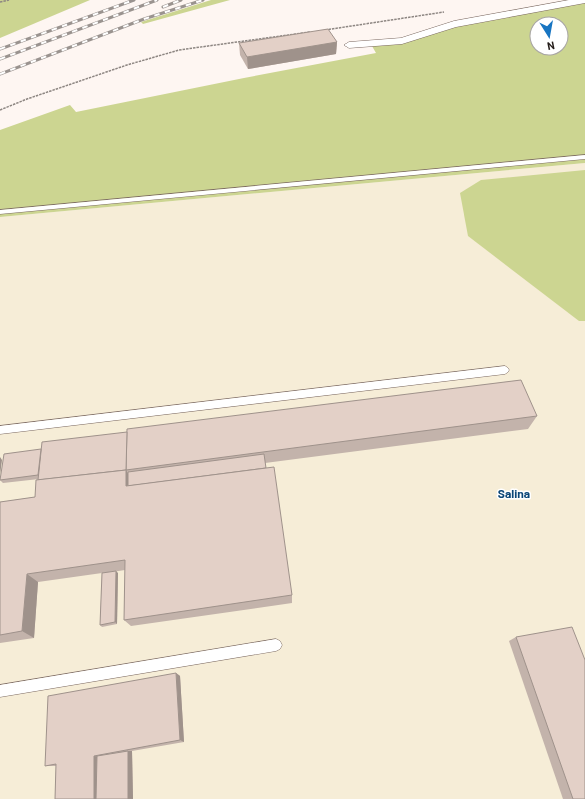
<svg xmlns="http://www.w3.org/2000/svg" width="585" height="799" viewBox="0 0 585 799" font-family="Barlow,sans-serif">
<rect width="100%" height="100%" fill="#fef6f2"/>
<polygon fill="#f6edd7" points="585,163 585,799 0,799 0,217"/>
<g fill="#ccd591" fill-rule="evenodd">
<polygon points="0,0 90,0 0,38"/>
<polygon points="211,0 230,0 143,24 141,22"/>
<path d="M585,2V163L0,217V130L70,105L76,112L244,78L376,53L372,46L450,28ZM537,24H561V48H537Z"/>
<polygon points="585,170 585,321 579,321 468,236 460,193 481,180"/>
</g>
<g fill="none" stroke-linecap="round" stroke-linejoin="round">
<g stroke="#7b6961" stroke-width="1">
<g id="lane">
<polygon points="585,155 585,159 0,214 0,210"/>
<polygon points="505,366 508,368 509,370 508,372 505,374 0,434 0,426"/>
<polygon points="276,639 280,641 282,645 280,649 276,651 0,697 0,685"/>
</g>
</g>
<g stroke="#7b6961" stroke-width="1">
<polygon id="street" points="569,0 585,0 585,3 456,27 402,44 349,48 344,45 349,42 401,38 454,21"/>
</g>
<g stroke="#8d8682" stroke-width="1.5" stroke-dasharray="2.5 1" stroke-linecap="butt">
<polyline points="0,2 9,0"/>
<polyline points="325,30 444,12"/>
<polyline points="0,110 27,99 127,65 179,50 310,32"/>
</g>
<use href="#lane" fill="#fff" fill-rule="evenodd"/>
<use href="#street" fill="#fff" fill-rule="evenodd"/>
<g stroke="#9a938f" stroke-width="3">
<g id="rail">
<polyline points="163,7 181,0"/>
<polyline points="0,49 134,0"/>
<polyline points="0,59 157,0"/>
<polyline points="0,74 144,19 203,0"/>
</g>
</g>
<use href="#rail" stroke="#fff" stroke-width="2" stroke-dasharray="5.5" stroke-linecap="butt"/>
</g>
<g fill="#c3b3ab">
<polygon points="337,42 336,54 248,69 240,55 239,43"/>
<polygon points="537,416 528,429 265,463 292,595 292,603 131,626 124,620 125,570 112,572 118,573 117,624 102,627 100,625 102,573 38,582 34,638 0,643 0,502 35,497 39,479 3,483 0,480 41,449 41,450"/>
<polygon points="516,637 585,799 563,799 509,641"/>
<polygon points="176,673 180,676 184,742 132,751 133,799 55,799 56,766 45,766"/>
</g>
<g fill="#9f928b">
<polygon points="337,42 336,54 248,69 247,57"/>
<polygon points="41,449 43,453 41,479 38,475"/>
<polygon points="0,457 2,460 0,475"/>
<polygon points="126,470 132,481 132,488 126,486"/>
<polygon points="116,571 118,573 117,624 115,622"/>
<polygon points="27,574 38,582 34,638 22,631"/>
<polygon points="176,673 180,676 184,742 180,740"/>
<polygon points="128,751 132,751 133,799 128,799"/>
<polygon points="94,756 102,757 101,799 94,799"/>
</g>
<g fill="#e3d0c7" stroke="#9f928b">
<polygon points="328,29 337,42 247,57 239,43"/>
<polygon points="521,380 537,416 126,470 127,429"/>
<polygon points="127,432 126,470 38,480 42,442"/>
<polygon points="41,449 38,475 0,480 4,454"/>
<polygon points="264,454 266,468 128,486 128,472"/>
<polygon points="274,467 292,595 124,620 125,560 27,574 22,631 0,635 0,502 35,497 36,480 126,470 126,486"/>
<polygon points="116,571 115,622 100,625 102,573"/>
<polygon points="572,627 585,660 585,799 573,799 516,637"/>
<polygon points="176,673 180,740 94,756 94,799 55,799 56,764 45,766 48,696"/>
<polygon points="128,751 128,799 96,799 97,756"/>
</g>
<g text-anchor="middle" stroke-width="3" stroke-linejoin="round" paint-order="stroke">
<g font-size="12" font-weight="bold" fill="#0b4677" stroke="#fff">
<text x="514" y="498">Salina</text>
</g>
</g>
<g transform="translate(549 36) rotate(169)"><circle r="19" fill="#ffffff" stroke="#a8a5a4"/>
<path d="M0-3L7 15L0 10L-7 15Z" fill="#1875c2"/>
<text y="-6" font-size="11" font-weight="bold" text-anchor="middle" fill="#251e1b">N</text>
</g>
</svg>
